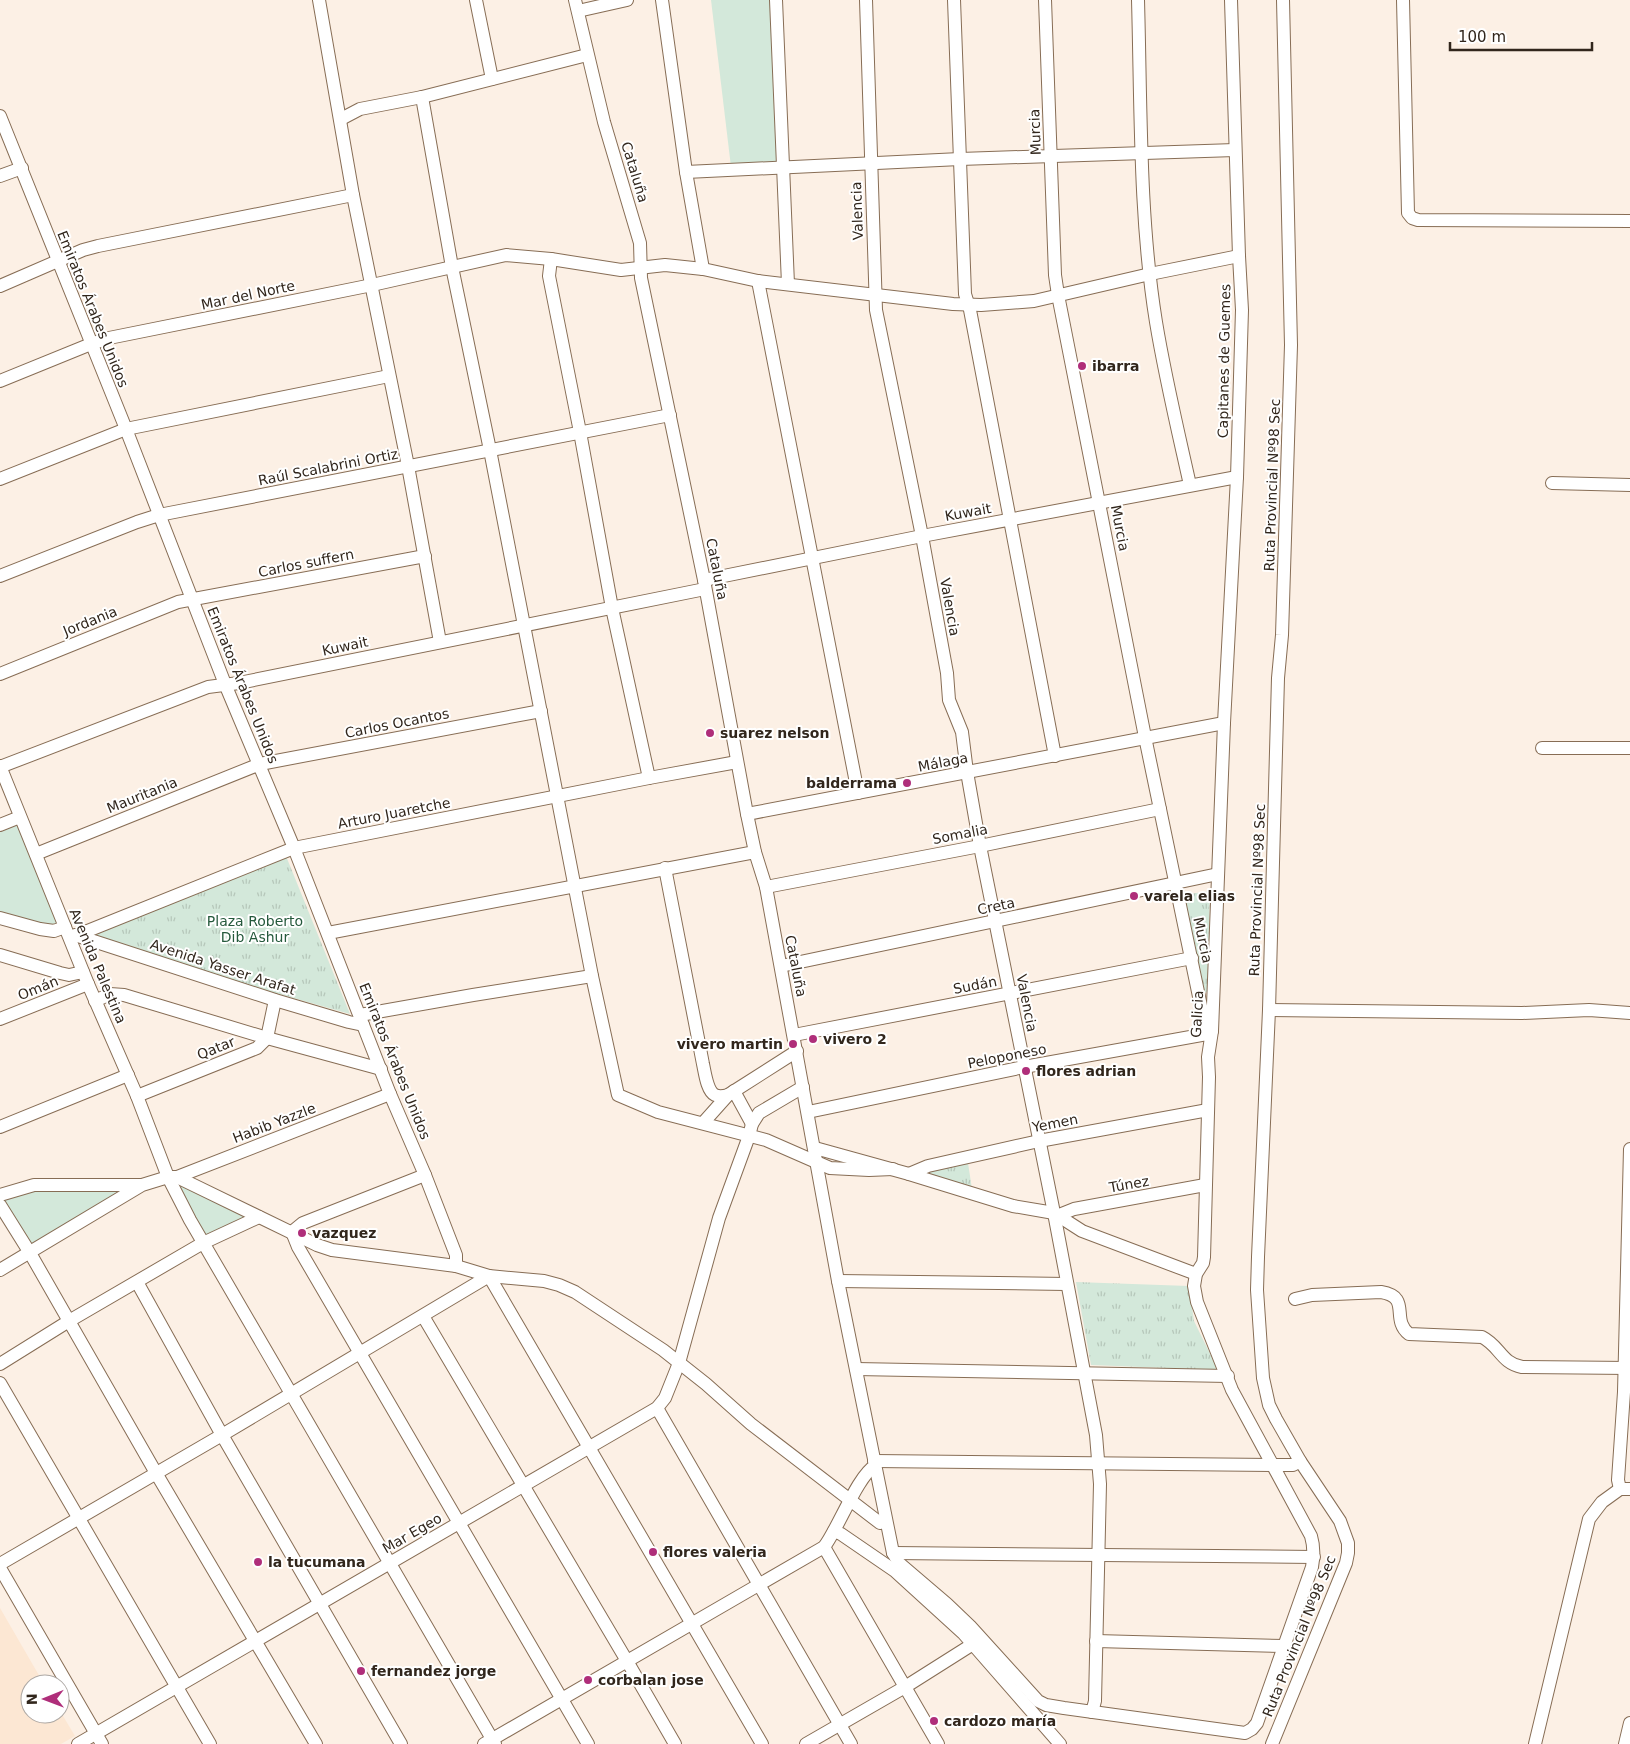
<svg xmlns="http://www.w3.org/2000/svg" width="1630" height="1744" viewBox="0 0 1630 1744" font-family="'DejaVu Sans',sans-serif">
<defs>
<pattern id="park-tufts" width="24" height="20" patternUnits="userSpaceOnUse" patternTransform="scale(1.25)"><rect width="24" height="20" fill="#d3e8da"/><path d="M3 7l-1-3M5 7V3M7 7l1-3M15 17l-1-3M17 17v-4M19 17l1-3" fill="none" stroke="#b6c7ba"/></pattern>
</defs>
<rect width="100%" height="100%" fill="#fcf0e5"/>
<polygon fill="#fce7d3" points="0,1608 44,1684 30,1684 30,1714 60,1714 60,1711 75,1736 61,1744 0,1744"/>
<g fill="#d3e8da">
<polygon points="711,0 773,0 780,164 731,167"/>
<polygon points="18,823 64,926 53,929 0,916 0,829"/>
<polygon points="169,1177 257,1216 203,1242"/>
<polygon points="140,1186 30,1251 0,1196 27,1187"/>
</g>
<g fill="url(#park-tufts)">
<polygon points="286,856 350,1014 219,977 91,936"/>
<polygon points="1210,891 1207,992 1203,993 1183,895"/>
<polygon points="968,1163 972,1189 931,1175 928,1170"/>
<polygon points="1076,1282 1189,1286 1194,1321 1218,1370 1091,1365"/>
</g>
<g fill="none" stroke-linecap="round" stroke-linejoin="round">
<g stroke="#876d55" stroke-width="14">
<g id="minor">
<polyline points="319,0 353,195 408,466 440,642"/>
<polyline points="476,0 492,79"/>
<path d="M575,0L604,122L640,243L641,278L704,580L747,814L755,852L766,887L838,1281L893,1553L899,1563L947,1604L970,1626L1038,1701L1046,1705L1064,1708L1245,1733L1252,1729L1257,1723L1312,1567C1314,1556 1314,1546 1311,1536L1232,1390L1197,1302L1194,1286L1196,1274L1203,1263L1204,1257L1209,1077L1208,1057L1212,1031L1224,723L1237,477L1242,310L1239,256L1231,0"/>
<polyline points="662,0 686,172 703,269"/>
<polyline points="776,0 788,284"/>
<polyline points="866,0 876,310 922,536 947,673 949,700 962,732 967,772 980,846 1054,1213 1096,1435 1100,1484 1095,1701 1092,1712"/>
<polyline points="954,0 965,294 970,310 1055,756"/>
<polyline points="1045,0 1055,275 1058,295 1145,737 1207,1035"/>
<path d="M1138,0C1141,106 1139,217 1156,322C1165,377 1178,431 1190,485"/>
<polyline points="1403,0 1408,213 1412,218 1418,220 1630,221"/>
<polyline points="578,11 627,0"/>
<polyline points="422,97 452,267 490,450 592,976 618,1095 658,1112 766,1140 830,1168 869,1170 893,1169"/>
<polyline points="0,116 126,429 225,684 294,848 390,1094 425,1175 456,1255 456,1266"/>
<polyline points="341,119 360,109 422,97 587,55"/>
<polyline points="686,172 960,159 1235,150"/>
<polyline points="0,176 22,168"/>
<polyline points="551,259 549,276 580,432 612,608 649,778"/>
<polyline points="758,281 858,793"/>
<polyline points="0,286 83,250 98,246 353,195"/>
<polyline points="0,381 91,344 109,338 372,285 506,255 551,259 621,270 665,265 703,269 758,281 953,304 981,305 1034,301 1150,274 1239,256"/>
<polyline points="0,479 126,429 389,376"/>
<polyline points="1552,483 1630,485"/>
<polyline points="0,576 137,522 159,515 670,415"/>
<polyline points="704,580 922,536 1237,477"/>
<polyline points="0,674 178,602 425,556"/>
<polyline points="1542,748 1630,748"/>
<polyline points="0,766 88,984 137,1096 168,1177 190,1220 495,1744"/>
<polyline points="0,767 208,687 239,683 705,589"/>
<polyline points="747,814 1224,723"/>
<polyline points="0,825 20,817"/>
<polyline points="36,854 260,764 541,711"/>
<path d="M665,868L703,1064C705,1073 707,1091 715,1095C719,1097 724,1096 728,1095L797,1051"/>
<polyline points="766,887 980,846 1160,809"/>
<polyline points="0,918 40,929 54,931 65,927"/>
<polyline points="328,933 755,852"/>
<polyline points="75,935 275,1000 349,1022 363,1025"/>
<polyline points="70,938 294,848 649,778 737,762"/>
<polyline points="0,955 60,973 69,975 83,972"/>
<polyline points="781,966 1218,874"/>
<polyline points="95,1001 110,994 124,995 267,1038 381,1069"/>
<polyline points="1269,1010 1522,1013 1589,1010 1630,1013"/>
<polyline points="360,1015 473,995 592,976"/>
<polyline points="0,1019 88,984"/>
<polyline points="794,1035 1192,958"/>
<polyline points="734,1091 752,1124"/>
<polyline points="137,1096 257,1048 267,1038 275,1000"/>
<polyline points="808,1112 1024,1067 1207,1034 1212,1031"/>
<polyline points="703,1123 728,1095"/>
<polyline points="0,1127 128,1075"/>
<polyline points="815,1148 909,1174 1013,1206 1054,1213 1082,1231 1196,1274"/>
<polyline points="1630,1149 1624,1392 1618,1480 1620,1489 1630,1489"/>
<polyline points="909,1174 928,1166 1039,1141 1208,1110"/>
<polyline points="425,1175 303,1223 292,1232 298,1247 588,1744"/>
<polyline points="177,1177 317,1245 332,1250 456,1266 489,1276 544,1281 559,1285 575,1292 663,1350 706,1384 751,1424 880,1523"/>
<polyline points="0,1195 34,1185 141,1185"/>
<polyline points="0,1205 30,1253 156,1473 316,1744"/>
<polyline points="1059,1215 1074,1209 1205,1185"/>
<polyline points="0,1270 142,1185 168,1177 177,1177 390,1094"/>
<polyline points="489,1276 762,1744"/>
<polyline points="838,1281 1066,1284"/>
<polyline points="137,1282 222,1435 401,1744"/>
<path d="M1295,1299L1312,1295L1381,1292C1412,1297 1390,1319 1409,1334L1482,1337C1500,1346 1501,1363 1522,1367L1630,1368"/>
<polyline points="423,1316 627,1661 675,1744"/>
<polyline points="0,1364 69,1321 203,1243 259,1217"/>
<polyline points="856,1369 1228,1376"/>
<polyline points="0,1383 210,1744"/>
<polyline points="657,1408 851,1744"/>
<polyline points="874,1461 1273,1465 1293,1465 1300,1461"/>
<polyline points="834,1531 841,1534 895,1571 963,1633 1060,1744"/>
<polyline points="824,1547 938,1744"/>
<polyline points="893,1553 1314,1557"/>
<polyline points="0,1564 222,1435 489,1276"/>
<polyline points="0,1568 102,1744"/>
<polyline points="1096,1641 1284,1646"/>
<polyline points="78,1744 657,1408 665,1398 679,1363 719,1218 749,1136 752,1124 759,1113 803,1087"/>
<path d="M484,1744L824,1547C838,1529 858,1475 875,1466"/>
<polyline points="806,1744 905,1687 973,1644 979,1638"/>
<polyline points="1272,1744 1346,1563 1348,1553 1348,1543 1340,1521 1300,1461 1276,1419 1269,1405 1263,1378 1257,1290 1258,1257 1269,1010 1278,678 1282,635 1291,345 1283,0"/>
<polyline points="1535,1744 1589,1519 1602,1502 1620,1489"/>
<polyline points="1625,1744 1630,1723"/>
</g>
</g>
<use href="#minor" stroke="#fff" stroke-width="12"/>
</g>
<g fill="#af2e7a" stroke="#fff" stroke-width="2">
<circle cx="1082" cy="366" r="5"/>
<circle cx="710" cy="733" r="5"/>
<circle cx="907" cy="783" r="5"/>
<circle cx="1134" cy="896" r="5"/>
<circle cx="813" cy="1039" r="5"/>
<circle cx="793" cy="1044" r="5"/>
<circle cx="1026" cy="1071" r="5"/>
<circle cx="302" cy="1233" r="5"/>
<circle cx="653" cy="1552" r="5"/>
<circle cx="258" cy="1562" r="5"/>
<circle cx="361" cy="1671" r="5"/>
<circle cx="588" cy="1680" r="5"/>
<circle cx="934" cy="1721" r="5"/>
</g>
<g text-anchor="middle" stroke-width="4" stroke-linejoin="round" paint-order="stroke">
<g font-size="14" fill="#31261c" stroke="#fff">
<text transform="translate(1035 132) rotate(-92)" y="5">Murcia</text>
<text transform="translate(635 172) rotate(73)" y="5">Cataluña</text>
<text transform="translate(857 211) rotate(-92)" y="5">Valencia</text>
<text transform="translate(248 295) rotate(-12)" y="5">Mar del Norte</text>
<text transform="translate(93 309) rotate(68)" y="5">Emiratos Árabes Unidos</text>
<text transform="translate(1224 361) rotate(-89)" y="5">Capitanes de Guemes</text>
<text transform="translate(328 467) rotate(-11)" y="5">Raúl Scalabrini Ortiz</text>
<text transform="translate(1272 485) rotate(-88)" y="5">Ruta Provincial Nº98 Sec</text>
<text transform="translate(968 512) rotate(-10)" y="5">Kuwait</text>
<text transform="translate(1120 528) rotate(79)" y="5">Murcia</text>
<text transform="translate(306 563) rotate(-11)" y="5">Carlos suffern</text>
<text transform="translate(717 569) rotate(79)" y="5">Cataluña</text>
<text transform="translate(950 607) rotate(80)" y="5">Valencia</text>
<text transform="translate(90 621) rotate(-22)" y="5">Jordania</text>
<text transform="translate(345 646) rotate(-12)" y="5">Kuwait</text>
<text transform="translate(243 685) rotate(68)" y="5">Emiratos Árabes Unidos</text>
<text transform="translate(397 723) rotate(-11)" y="5">Carlos Ocantos</text>
<text transform="translate(943 762) rotate(-11)" y="5">Málaga</text>
<text transform="translate(142 795) rotate(-22)" y="5">Mauritania</text>
<text transform="translate(394 813) rotate(-11)" y="5">Arturo Juaretche</text>
<text transform="translate(960 834) rotate(-11)" y="5">Somalia</text>
<text transform="translate(1257 890) rotate(-88)" y="5">Ruta Provincial Nº98 Sec</text>
<text transform="translate(996 906) rotate(-12)" y="5">Creta</text>
<text transform="translate(1203 940) rotate(78)" y="5">Murcia</text>
<text transform="translate(98 966) rotate(67)" y="5">Avenida Palestina</text>
<text transform="translate(796 966) rotate(79)" y="5">Cataluña</text>
<text transform="translate(223 967) rotate(18)" y="5">Avenida Yasser Arafat</text>
<text transform="translate(975 985) rotate(-11)" y="5">Sudán</text>
<text transform="translate(38 988) rotate(-22)" y="5">Omán</text>
<text transform="translate(1027 1003) rotate(79)" y="5">Valencia</text>
<text transform="translate(1197 1014) rotate(-87)" y="5">Galicia</text>
<text transform="translate(216 1048) rotate(-22)" y="5">Qatar</text>
<text transform="translate(1007 1056) rotate(-11)" y="5">Peloponeso</text>
<text transform="translate(395 1061) rotate(68)" y="5">Emiratos Árabes Unidos</text>
<text transform="translate(274 1123) rotate(-21)" y="5">Habib Yazzle</text>
<text transform="translate(1055 1123) rotate(-11)" y="5">Yemen</text>
<text transform="translate(1129 1184) rotate(-10)" y="5">Túnez</text>
<text transform="translate(412 1533) rotate(-30)" y="5">Mar Egeo</text>
<text transform="translate(1299 1636) rotate(-68)" y="5">Ruta Provincial Nº98 Sec</text>
</g>
<g font-size="14" font-weight="bold" fill="#31261c" stroke="#fff" text-anchor="start">
<text x="1092" y="371">ibarra</text>
<text x="720" y="738">suarez nelson</text>
<text x="897" y="788" text-anchor="end">balderrama</text>
<text x="1144" y="901">varela elias</text>
<text x="823" y="1044">vivero 2</text>
<text x="783" y="1049" text-anchor="end">vivero martin</text>
<text x="1036" y="1076">flores adrian</text>
<text x="312" y="1238">vazquez</text>
<text x="663" y="1557">flores valeria</text>
<text x="268" y="1567">la tucumana</text>
<text x="371" y="1676">fernandez jorge</text>
<text x="598" y="1685">corbalan jose</text>
<text x="944" y="1726">cardozo maría</text>
</g>
<g font-size="14" fill="#25593c" stroke="#fff">
<text x="255" y="926">Plaza Roberto<tspan x="255" dy="16">Dib Ashur</tspan></text>
</g>
</g>
<g transform="translate(45 1699) rotate(269)"><circle r="24" fill="#ffffff" stroke="#ada8a4"/>
<path d="M0-4L9 19L0 12L-9 19Z" fill="#af2e7a"/>
<text y="-8" font-size="14" font-weight="bold" text-anchor="middle" fill="#31261c">N</text>
</g>
<path d="M1450 42v8h142v-8" fill="none" stroke="#31261c" stroke-width="2.5"/>
<text x="1458" y="42" font-size="15" fill="#31261c" stroke="#ffffff" stroke-width="4" paint-order="stroke">100 m</text>
</svg>
